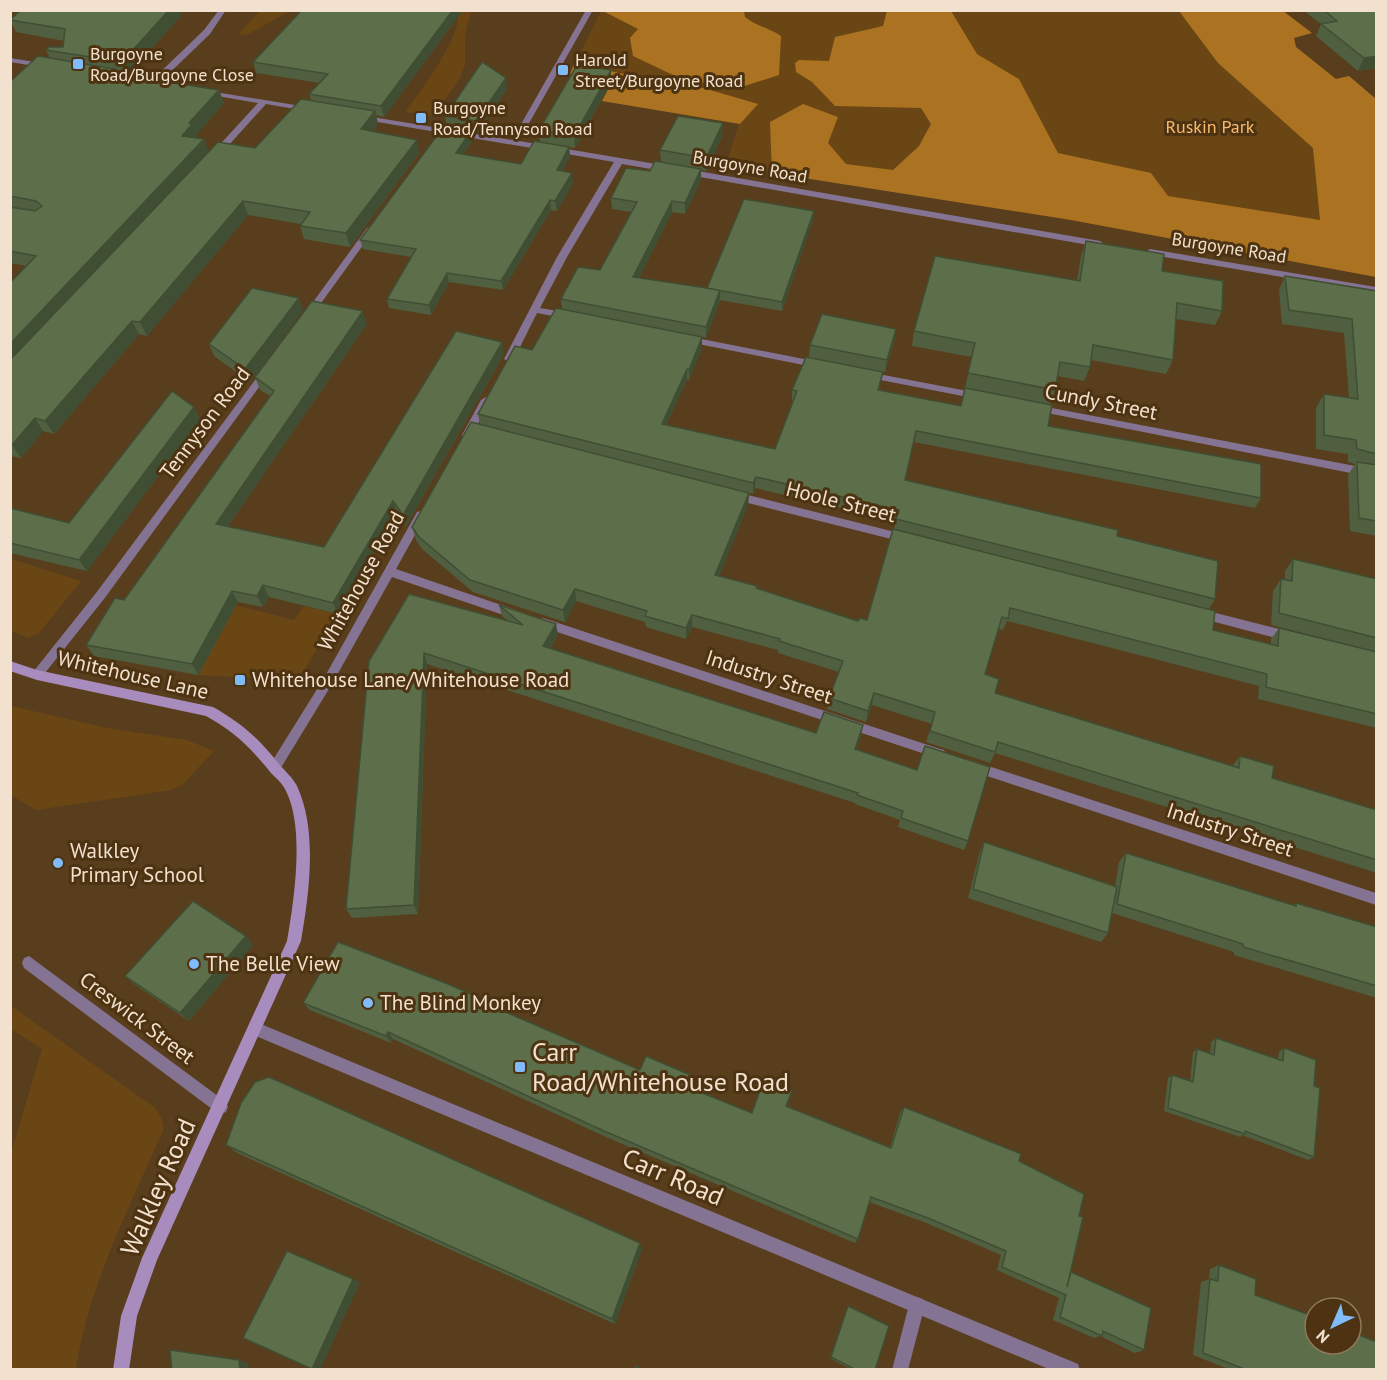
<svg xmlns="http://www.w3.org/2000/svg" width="1387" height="1380" viewBox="0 0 1387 1380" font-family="'PT Sans',sans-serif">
<rect width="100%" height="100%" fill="#583e1c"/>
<g fill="#6a4615">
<polygon points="260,11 290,11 247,35 238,34"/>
<path d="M458,11H471L465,35V65L460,78L433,116L406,112C421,89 462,38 458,11Z"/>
<polygon points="601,11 1283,11 1312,33 1294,38 1296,47 1336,79 1349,76 1376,99 1376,277 1071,220 726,165 739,124 602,101 613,80 570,74"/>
<polygon points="11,559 81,581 39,633 27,638 11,630"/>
<polygon points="235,605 294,620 304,606 337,614 304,671 291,680 198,675"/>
<polygon points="11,706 107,728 187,740 214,751 183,784 172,790 36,810 11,795"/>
<path d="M11,1006L154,1107L161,1117L164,1128C130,1207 89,1283 76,1369H11V1153L42,1049L11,1029Z"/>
</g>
<g fill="#aa7221">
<path d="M603,11H744L745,17C756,26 769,28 781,36L779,75L732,90L673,75L633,56L630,38L638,29Z"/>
<polygon points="887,11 951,11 977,54 1019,79 1058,153 1151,173 1168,196 1320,220 1313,148 1218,63 1179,11 1283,11 1312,33 1294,38 1296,47 1336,79 1349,76 1376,99 1376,277 1071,220 772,173 770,122 803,104 838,117 828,143 846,164 893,170 919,146 931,124 921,108 835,106 812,82 796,72 795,63 799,60 829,61 835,37 883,26"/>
<polygon points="574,64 655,80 669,78 758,104 740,124 602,101 613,80 570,74"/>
</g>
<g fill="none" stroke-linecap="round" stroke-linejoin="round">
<polygon fill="#857393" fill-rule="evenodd" points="917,1297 923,1299 925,1305 908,1370 892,1370 909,1305 911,1299"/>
<g fill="#857393" fill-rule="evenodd">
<polygon points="219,10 226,10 210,34 157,85 151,85 151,81 204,30"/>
<polygon points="586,10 593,10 519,141 668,166 672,169 668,172 622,164 567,257 540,308 569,313 574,316 569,319 537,313 514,359 509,362 504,359 557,257 614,162 360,119 356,117 360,115 512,140"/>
<polygon points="10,58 47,64 51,66 47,68 10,62"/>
<polygon points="203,90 307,107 311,109 307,111 266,104 219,156 213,156 213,152 258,103 206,94 202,92"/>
<polygon points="686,169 1100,241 1104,244 1100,247 683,174 683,170"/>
<polygon points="370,227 374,230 311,317 305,317 305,313 367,228"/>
<polygon points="1150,249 1376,287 1376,293 1147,254 1146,252"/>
<polygon points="686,336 819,362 824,365 819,368 683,341 681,339"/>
<polygon points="267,367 270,368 270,372 104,599 41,678 33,678 31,675 33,672 96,593 264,368"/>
<polygon points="868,372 978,393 983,396 978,399 865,377 863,375"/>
<polygon points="486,397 491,400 472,435 471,438 463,438 462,435 481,400"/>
<polygon points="1036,405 1376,470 1376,478 1032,410 1031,408"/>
<polygon points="732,491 907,535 912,539 907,543 728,498 727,495"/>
<polygon points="421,511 426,515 396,569 519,611 521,614 519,617 515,619 392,577 332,684 279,771 275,772 271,771 269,767 271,763 324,678 417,512"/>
<polygon points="1200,609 1291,632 1295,634 1297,637 1295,640 1291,642 1196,617 1194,614 1196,611"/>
<polygon points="543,618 940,749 944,750 946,754 944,758 940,759 539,626 537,623"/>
<polygon points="973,761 1376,893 1376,905 969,770 967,766 969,762"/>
<polygon points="29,956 226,1102 228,1107 226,1112 221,1114 216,1112 24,968 22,963 24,958"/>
<polygon points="256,1022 1078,1364 1080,1370 1051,1370 251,1034 249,1029 251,1024"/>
</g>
<path fill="#a98cbe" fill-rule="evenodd" d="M10,661L37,670L213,707C243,724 258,738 279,764C285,771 293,778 297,786C318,831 309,894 301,941L157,1260L137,1316L129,1370H113L121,1316L142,1258L287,941C294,900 305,829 286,791C283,784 276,778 271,773C250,747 235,732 206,716L37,680L10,671Z"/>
</g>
<g fill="#4f5f40">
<polygon points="21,10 179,10 181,16 127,75 116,73 116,74 219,90 224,103 196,135 197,138 204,139 208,151 255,148 311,100 309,94 320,83 256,73 253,62 463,10 384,117 376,115 378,124 373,131 419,153 350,247 304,239 300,226 301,224 248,215 147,336 139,334 54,434 43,431 21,458 10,456 10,283 27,266 10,263 10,82 50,58 46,50 63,47 64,41 16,32 10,20"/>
<polygon points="1303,10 1377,10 1377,70 1374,68 1358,71 1316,36 1321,24"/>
<polygon points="611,82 575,148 569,147 570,157 562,171 573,183 557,211 551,210 503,290 449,282 431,315 389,308 387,299 411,257 363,249 360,240 447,126 445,116 507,89 478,132 471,131 473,140 463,154 521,164 540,142 539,130"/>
<polygon points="722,136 706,171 701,170 701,180 685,214 672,212 639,278 707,288 814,211 813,220 782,311 720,300 706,338 702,337 702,348 689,380 687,380 666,425 775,449 793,401 792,401 792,390 809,357 810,345 896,329 894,342 885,372 883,372 879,390 1048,426 1261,498 1255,508 914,442 905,480 1117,536 1215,599 1209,609 894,529 896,521 755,488 753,494 749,493 748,505 719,576 757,586 757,588 858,621 867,620 893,529 1213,630 1271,644 1271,639 1279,628 1355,646 1271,625 1273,591 1281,579 1285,580 1285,571 1293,559 1377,579 1377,728 1258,699 1259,686 1007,621 1003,630 998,629 985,674 995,693 1232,766 1240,756 1272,778 1374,810 1377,807 1377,873 995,753 990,763 926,742 932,724 872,705 866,722 827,709 829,698 839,672 778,653 778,650 692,627 686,639 646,627 645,622 576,601 565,622 473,592 422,549 416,540 412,527 480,424 478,414 532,350 562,309 561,299 600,270 631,212 612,209 611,198 650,171 661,162 660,150"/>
<polygon points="1086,241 1162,271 1222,311 1215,325 1176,319 1173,360 1166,374 1091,360 1090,367 1084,381 1058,376 1055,390 1050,405 965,388 972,357 912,346 914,331 1077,280 1081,256"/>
<polygon points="1285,276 1377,291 1377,536 1350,531 1348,475 1355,464 1348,462 1348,454 1316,449 1316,408 1324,394 1349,398 1344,333 1282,324 1279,290"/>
<polygon points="303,310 250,382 214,356 209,344"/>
<polygon points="367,324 228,526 324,547 504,354 406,526 397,512 338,614 269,597 263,607 238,602 198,675 94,656 86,645 124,600 270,396 260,390 255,377"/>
<polygon points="194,407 200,420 87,571 10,553 10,508 69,523"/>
<polygon points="499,605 558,635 550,649 816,733 861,736 856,749 968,841 964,850 898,827 900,820 855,804 855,803 427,664 418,914 352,918 346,909 369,661 507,620 502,616"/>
<polygon points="984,842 1115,886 1119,862 1126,853 1294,905 1296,903 1377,927 1377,998 1234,955 1234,952 1112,913 1108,933 1101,942 968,898 980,851"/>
<polygon points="253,945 189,1021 134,984 125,976"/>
<polygon points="303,1003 506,1013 640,1070 695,1084 693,1089 752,1113 792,1091 787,1106 890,1147 900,1113 904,1107 1019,1161 1079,1216 1071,1272 1144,1350 1135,1353 1100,1336 1094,1338 1053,1320 1059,1298 997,1270 1001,1255 924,1222 869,1202 858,1239 855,1243 606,1137 393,1039 391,1043 310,1010"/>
<polygon points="1216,1038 1278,1059 1279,1052 1284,1048 1314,1086 1314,1157 1308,1160 1242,1135 1240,1137 1164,1111 1168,1078 1172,1075 1190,1080 1193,1052 1197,1049 1210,1053 1211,1042"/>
<polygon points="226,1145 642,1249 615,1324 237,1153"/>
<polygon points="1219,1265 1255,1295 1307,1316 1377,1370 1231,1370 1193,1355 1201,1282 1209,1279 1210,1269"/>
<polygon points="848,1306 875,1370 852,1370 830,1358 847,1308"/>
</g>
<g fill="#404e34">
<polygon points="169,10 179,10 181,16 127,75 122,62"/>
<polygon points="453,10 463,10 384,117 381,106"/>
<polygon points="1377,56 1377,62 1374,68 1358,71 1364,58"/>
<polygon points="611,70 611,82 575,148 574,136"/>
<polygon points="506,78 507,89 478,132 476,121"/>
<polygon points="219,90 224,103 196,135 197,138 187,149 182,136 189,123"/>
<polygon points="375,111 378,124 364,142 361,129"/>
<polygon points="723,123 722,136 706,171 706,158"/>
<polygon points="471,131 473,140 458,162 456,153"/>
<polygon points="204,139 209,153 10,366 10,344"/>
<polygon points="417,140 419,153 350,247 346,233"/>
<polygon points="569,147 570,157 558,180 557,170"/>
<polygon points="701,169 701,180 685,214 685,203"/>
<polygon points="572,173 573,183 557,211 555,201"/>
<polygon points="550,200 551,210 503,290 501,281"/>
<polygon points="243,201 248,215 147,336 140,322"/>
<polygon points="672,201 672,212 634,289 633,277"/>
<polygon points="814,211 813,220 782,311 782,302"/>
<polygon points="447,273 449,282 431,315 429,305"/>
<polygon points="720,290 720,301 706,338 706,327"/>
<polygon points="299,298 303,310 250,382 245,369"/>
<polygon points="363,311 367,324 221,536 216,524"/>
<polygon points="132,321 139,334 54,434 45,421"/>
<polygon points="896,329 894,342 885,372 887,360"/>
<polygon points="702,337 702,348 689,380 689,370"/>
<polygon points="502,342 504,354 406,526 403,515"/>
<polygon points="687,369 687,380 662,434 662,424"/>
<polygon points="194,407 200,420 87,571 79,560"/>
<polygon points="35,418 43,431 21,458 12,445"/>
<polygon points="756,477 755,488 753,494 753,483"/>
<polygon points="749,493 748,505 715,587 715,575"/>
<polygon points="393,501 397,512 338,614 333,603"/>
<polygon points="263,585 269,597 263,607 257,596"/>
<polygon points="575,589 576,601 565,622 563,610"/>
<polygon points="232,591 238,602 198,675 192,664"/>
<polygon points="692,615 692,627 686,639 686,628"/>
<polygon points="556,624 558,635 545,657 543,646"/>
<polygon points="424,653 427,664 418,914 414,905"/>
<polygon points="874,693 872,705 866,722 868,711"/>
<polygon points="863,725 861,736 853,759 855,749"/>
<polygon points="246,936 253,945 189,1021 180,1013"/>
<polygon points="388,1032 393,1039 391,1043 386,1036"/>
<polygon points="695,1077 695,1084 691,1095 690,1088"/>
<polygon points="640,1243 642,1249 615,1324 612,1319"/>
<polygon points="353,1279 360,1283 320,1370 312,1369"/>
<polygon points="239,1360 248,1363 249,1370 240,1370"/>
</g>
<g fill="#5c6f4a" stroke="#404e34" stroke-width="1.5">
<polygon points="21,10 169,10 122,62 46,50 49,47 63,47 65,29 10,20"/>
<polygon points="302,10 453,10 381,106 309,94 328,74 253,62"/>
<polygon points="1324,10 1377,10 1377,56 1364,58 1321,24 1337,21"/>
<polygon points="38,56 114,69 110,73 219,90 189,123 192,124 182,136 204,139 10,344 10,283 36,256 10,251 10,207 35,211 42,206 36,201 10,196 10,82"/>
<polygon points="482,62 506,78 476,121 445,116"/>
<polygon points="577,65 611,70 574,136 539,130"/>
<polygon points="301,99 375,111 361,129 417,140 346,233 300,226 310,212 243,201 140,322 132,321 45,421 35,418 12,445 10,445 10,360 218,142 255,148"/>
<polygon points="678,116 723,123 706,158 660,150"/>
<polygon points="444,126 471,131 456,153 521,164 534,141 569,147 557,170 572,173 555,201 550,200 501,281 447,273 429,305 387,299 416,249 360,240"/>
<polygon points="655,161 701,169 685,203 672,201 633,277 720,290 706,327 561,299 578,267 600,270 637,202 611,198 626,168 650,171"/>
<polygon points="744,199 814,211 782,302 707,288"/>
<polygon points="1086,241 1164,254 1162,271 1223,281 1222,311 1177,303 1173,360 1093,345 1090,367 1060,362 1055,390 968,373 975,343 914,331 935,256 1080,281"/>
<polygon points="1285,276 1377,291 1377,454 1357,449 1356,440 1324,435 1324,394 1358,399 1352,319 1289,310"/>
<polygon points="252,288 299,298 245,369 209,344"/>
<polygon points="312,301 363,311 216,524 324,547 456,331 502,342 403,515 393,501 333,603 263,585 257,596 232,591 192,664 86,645 115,598 124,600 274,391 255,377"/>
<polygon points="556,308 702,337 689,370 687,369 662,424 775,449 797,391 792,390 806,357 883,372 878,390 961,406 965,388 1052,405 1048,426 1261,464 1261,498 916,431 905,480 1118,530 1117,536 1218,561 1215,599 896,519 899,510 756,477 753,483 478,414 515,346 532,350"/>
<polygon points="822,314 896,329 887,360 810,345"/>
<polygon points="172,391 194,407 79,560 10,543 10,508 69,523"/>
<polygon points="471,422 749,493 715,575 757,586 756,588 858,621 860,618 867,620 893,529 1215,611 1213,630 1278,646 1279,628 1377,652 1377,714 1266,687 1267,674 1010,608 1008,619 1002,617 985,674 999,679 995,693 1239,768 1240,756 1274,766 1272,778 1377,810 1377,860 998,742 995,752 930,731 935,712 874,693 868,711 829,698 843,661 779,641 780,639 692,615 686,628 645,616 647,611 575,589 563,610 470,580 419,537 412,527"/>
<polygon points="1357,462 1377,465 1377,521 1359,518"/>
<polygon points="1293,559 1377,579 1377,638 1279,613 1281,579 1292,581"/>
<polygon points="409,594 523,625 499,605 556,624 543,646 816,733 824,712 863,725 855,749 917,770 925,746 990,767 968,841 901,818 903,811 857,795 858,793 424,653 414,905 346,909 369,661"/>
<polygon points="984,842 1117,887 1108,933 973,889"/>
<polygon points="1126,853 1296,906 1296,903 1377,927 1377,986 1243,947 1243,944 1117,904"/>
<polygon points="193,901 246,936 180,1013 125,976"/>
<polygon points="338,942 448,984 505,1009 503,1011 640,1070 646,1056 695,1077 690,1088 752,1113 764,1079 792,1091 786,1106 891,1148 904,1107 1021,1154 1019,1161 1084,1194 1079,1216 1083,1217 1067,1287 1071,1272 1151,1308 1144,1350 1103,1331 1102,1336 1060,1317 1066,1295 1002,1267 1006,1251 928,1218 871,1197 858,1239 604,1131 388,1032 386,1036 303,1003"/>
<polygon points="1216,1038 1283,1061 1284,1048 1316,1060 1314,1086 1320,1088 1314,1157 1245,1131 1245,1134 1168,1108 1172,1075 1193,1082 1197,1049 1214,1055"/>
<polygon points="269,1077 640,1243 612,1319 226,1145 241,1103 255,1082"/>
<polygon points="287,1251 353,1279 312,1369 243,1338"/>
<polygon points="1219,1265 1256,1279 1255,1295 1307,1314 1307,1316 1315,1319 1315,1344 1351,1344 1351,1332 1377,1342 1377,1370 1247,1370 1203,1353 1210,1279 1218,1281"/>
<polygon points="848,1306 889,1326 875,1370 856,1370 831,1357"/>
<polygon points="170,1350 239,1360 240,1370 172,1370"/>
<polygon points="636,1366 643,1370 635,1370"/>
</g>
<g fill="#81bcfa" stroke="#4d3311" stroke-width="2">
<rect x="72" y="58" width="12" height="12" rx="3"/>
<rect x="557" y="64" width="12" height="12" rx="3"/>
<rect x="415" y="112" width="12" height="12" rx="3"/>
<rect x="234" y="674" width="12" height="12" rx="3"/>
<circle cx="58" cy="863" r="6"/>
<circle cx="194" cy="964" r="6"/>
<circle cx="368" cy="1003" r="6"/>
<rect x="514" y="1061" width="12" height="12" rx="3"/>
</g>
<g text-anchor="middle" stroke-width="6" stroke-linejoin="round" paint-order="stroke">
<g font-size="18" fill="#f1e1ce" stroke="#4d3311" text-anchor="start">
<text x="90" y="60">Burgoyne<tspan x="90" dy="21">Road/Burgoyne Close</tspan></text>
<text x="575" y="66">Harold<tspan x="575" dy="21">Street/Burgoyne Road</tspan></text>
<text x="433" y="114">Burgoyne<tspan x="433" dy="21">Road/Tennyson Road</tspan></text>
</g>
<g font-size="18" fill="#f9bc71" stroke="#4d3311">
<text x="1210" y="133">Ruskin Park</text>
</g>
<g font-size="18" fill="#f1e1ce" stroke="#4d3311">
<text transform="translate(750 167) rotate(10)" y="6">Burgoyne Road</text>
<text transform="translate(1229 248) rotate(9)" y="6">Burgoyne Road</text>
</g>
<g font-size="21" fill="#f1e1ce" stroke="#4d3311">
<text transform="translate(1101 402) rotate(11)" y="7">Cundy Street</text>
<text transform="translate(205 423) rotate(-53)" y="7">Tennyson Road</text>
<text transform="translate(841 502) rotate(14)" y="7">Hoole Street</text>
<text transform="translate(361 581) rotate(-61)" y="7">Whitehouse Road</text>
<text transform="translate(133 675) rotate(13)" y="7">Whitehouse Lane</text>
<text transform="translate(769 677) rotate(18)" y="7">Industry Street</text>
<text transform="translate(1230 830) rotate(18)" y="7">Industry Street</text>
<text transform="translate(137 1018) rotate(37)" y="7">Creswick Street</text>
</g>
<g font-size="21" fill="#f1e1ce" stroke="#4d3311" text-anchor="start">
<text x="252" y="687">Whitehouse Lane/Whitehouse Road</text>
<text x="70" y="858">Walkley<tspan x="70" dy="24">Primary School</tspan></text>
<text x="206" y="971">The Belle View</text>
<text x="380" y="1010">The Blind Monkey</text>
</g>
<g font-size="26" fill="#f1e1ce" stroke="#4d3311" text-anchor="start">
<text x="532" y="1061">Carr<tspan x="532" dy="30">Road/Whitehouse Road</tspan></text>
</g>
<g font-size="26" fill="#f1e1ce" stroke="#4d3311">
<text transform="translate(673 1177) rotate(23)" y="9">Carr Road</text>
<text transform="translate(158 1187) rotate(-66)" y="9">Walkley Road</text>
</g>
</g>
<rect width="1387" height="1380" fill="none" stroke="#f1e1ce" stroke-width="24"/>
<g transform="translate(1333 1326) rotate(224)"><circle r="28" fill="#4d3311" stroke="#8f795d" stroke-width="1.5"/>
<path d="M0-4.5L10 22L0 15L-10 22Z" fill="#81bcfa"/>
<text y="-9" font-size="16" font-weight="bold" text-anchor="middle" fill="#f1e1ce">N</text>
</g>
</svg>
